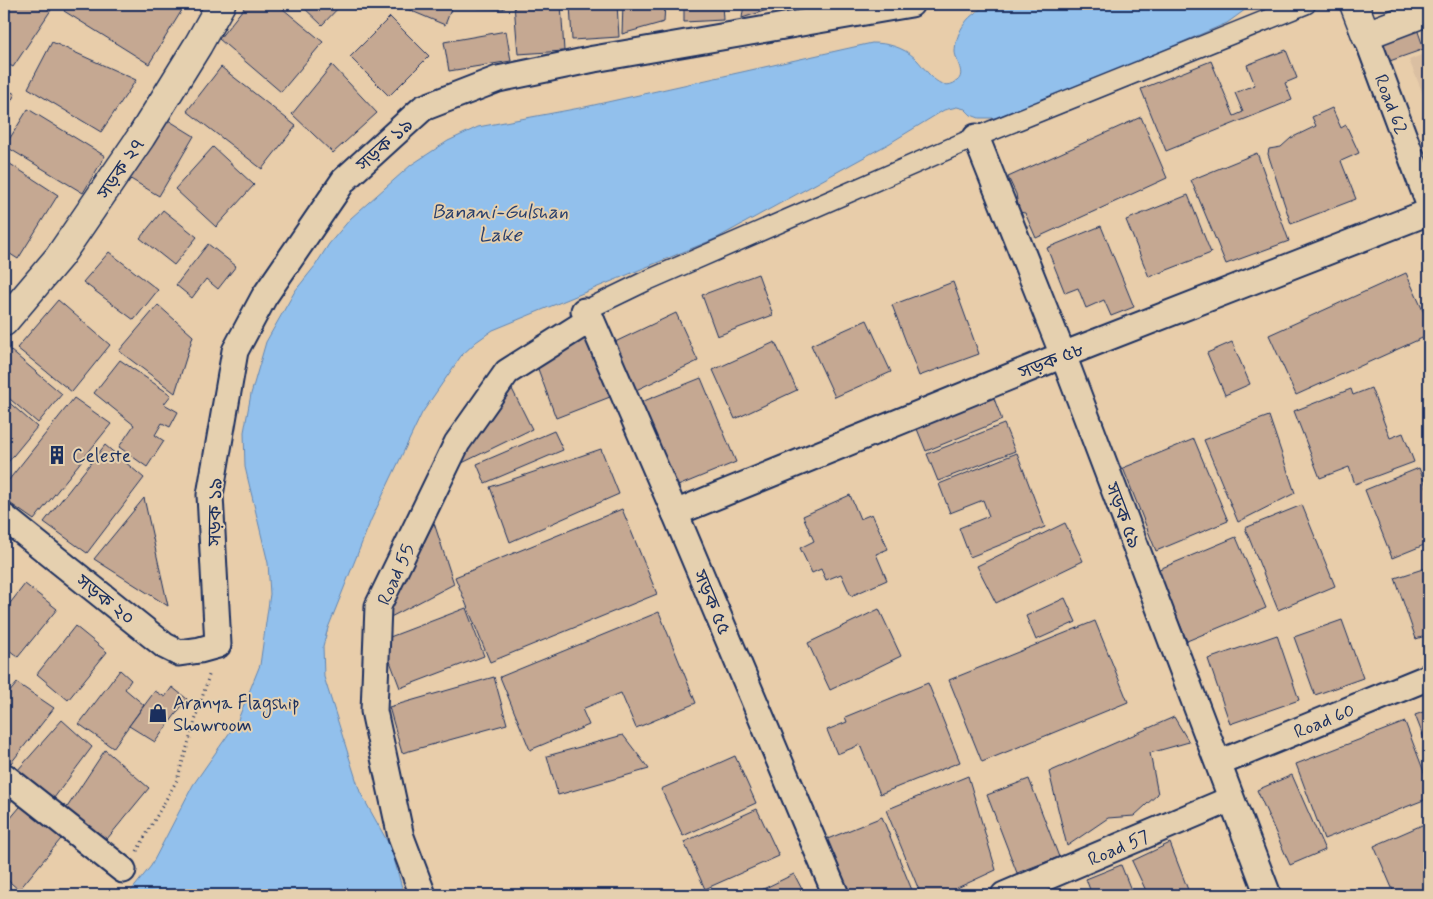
<svg xmlns="http://www.w3.org/2000/svg" width="1433" height="899" viewBox="0 0 1433 899" font-family="Mynerve,'Noto Sans Bengali',sans-serif">
<rect width="100%" height="100%" fill="#e8cdaa"/>
<filter id="ink" filterUnits="userSpaceOnUse"><feTurbulence type="fractalNoise" baseFrequency=".02" numOctaves="2"/><feDisplacementMap in="SourceGraphic" scale="10" xChannelSelector="R" yChannelSelector="G"/><feConvolveMatrix kernelMatrix="1 2 1 2 8 2 1 2 1" color-interpolation-filters="sRGB"/></filter>
<g filter="url(#ink)">
<polygon fill="#dabfa2" points="1429,52 1429,108 1409,60"/>
<path fill="#92c0ec" stroke="#6286b3" d="M989,4H1253L1227,23L1005,118H979L971,115L965,109L957,107L944,110L890,143L717,238L493,330L476,342L461,356L422,413L371,520L328,628L323,646L324,677L360,792L391,848L404,895H128L151,866L193,785L237,722L260,665L270,594L268,563L245,467L244,432L251,394L266,342L295,291L315,266L329,244L351,218L411,165L448,141L478,127L585,107L872,43C887,43 903,47 915,58C925,67 939,95 957,81C966,74 956,62 955,52C955,42 959,31 965,23C970,15 981,9 989,4Z"/>
<g fill="#c5a892" stroke="#1b2f5e">
<polygon points="4,4 40,4 51,10 13,67 4,62"/>
<polygon points="68,4 173,4 182,10 149,64 64,11"/>
<polygon points="247,4 277,4 323,42 281,92 219,39"/>
<polygon points="300,4 342,4 322,25"/>
<polygon points="409,4 453,4 445,25 407,9"/>
<polygon points="477,4 504,4 504,9 477,8"/>
<polygon points="514,4 561,4 564,51 518,54"/>
<polygon points="570,4 617,4 619,37 572,40"/>
<polygon points="623,4 665,4 664,22 622,34"/>
<polygon points="684,4 722,4 723,20 684,22"/>
<polygon points="744,4 786,4 742,18"/>
<polygon points="390,17 429,56 389,96 350,57"/>
<polygon points="1415,23 1424,49 1384,63 1375,37"/>
<polygon points="506,31 511,61 449,71 444,42"/>
<polygon points="52,42 136,80 101,132 28,88"/>
<polygon points="1286,50 1297,78 1285,83 1292,100 1166,151 1141,89 1211,61 1234,116 1243,112 1235,93 1255,85 1247,65"/>
<polygon points="332,65 377,113 333,153 292,114"/>
<polygon points="221,67 296,126 262,169 187,111"/>
<polygon points="4,88 15,94 4,114"/>
<polygon points="1332,108 1341,128 1346,125 1359,153 1341,161 1356,199 1291,224 1268,154 1269,149 1281,147 1291,138 1316,126 1312,117"/>
<polygon points="28,109 105,156 83,193 5,146"/>
<polygon points="1141,117 1167,178 1036,238 1025,213 1019,212 1016,194 1008,177"/>
<polygon points="168,120 194,136 159,196 129,178"/>
<polygon points="213,147 254,185 216,227 175,189"/>
<polygon points="1257,153 1289,241 1226,264 1191,180"/>
<polygon points="4,160 58,195 18,259 4,250"/>
<polygon points="1188,195 1211,253 1149,277 1126,220"/>
<polygon points="163,210 197,237 174,265 140,238"/>
<polygon points="1101,226 1134,307 1111,316 1104,300 1086,308 1078,288 1065,293 1047,248"/>
<polygon points="208,244 236,266 218,289 206,279 192,298 176,285"/>
<polygon points="109,252 158,290 134,320 83,282"/>
<polygon points="1406,273 1429,324 1429,335 1296,395 1269,335"/>
<polygon points="758,274 773,315 717,336 702,295"/>
<polygon points="953,282 979,354 919,376 892,305"/>
<polygon points="58,300 110,345 72,392 17,348"/>
<polygon points="158,305 193,336 175,393 119,351"/>
<polygon points="676,313 698,361 636,390 615,342"/>
<polygon points="867,320 891,372 835,397 811,345"/>
<polygon points="588,338 610,397 556,418 534,358"/>
<polygon points="775,342 797,390 735,419 713,370"/>
<polygon points="1232,342 1250,384 1225,395 1207,353"/>
<polygon points="4,345 62,394 38,423 4,394"/>
<polygon points="120,360 171,395 164,404 178,412 170,427 162,423 155,435 164,441 147,467 119,447 134,425 94,393"/>
<polygon points="506,377 532,429 460,464"/>
<polygon points="701,378 736,462 673,488 639,403"/>
<polygon points="1371,388 1390,438 1403,433 1414,462 1355,484 1349,467 1320,478 1294,411 1351,389 1353,395"/>
<polygon points="992,393 1002,420 926,451 915,424"/>
<polygon points="4,398 37,427 4,467"/>
<polygon points="74,398 111,424 34,520 4,499 4,486"/>
<polygon points="1269,416 1295,493 1238,522 1204,440"/>
<polygon points="1004,424 1015,451 938,481 927,454"/>
<polygon points="554,431 563,450 485,483 477,464"/>
<polygon points="1194,439 1228,521 1156,551 1123,468"/>
<polygon points="105,445 144,478 87,553 44,522"/>
<polygon points="601,449 619,494 510,542 490,487"/>
<polygon points="1017,453 1045,527 970,557 959,528 989,516 983,500 950,513 939,484"/>
<polygon points="1419,468 1429,493 1429,543 1392,558 1365,490"/>
<polygon points="850,495 860,519 872,514 888,549 876,554 887,580 851,596 841,574 826,580 821,569 812,573 800,548 814,541 803,516"/>
<polygon points="144,498 168,606 94,559"/>
<polygon points="1302,505 1335,586 1278,610 1245,528"/>
<polygon points="622,509 657,594 490,662 455,577"/>
<polygon points="434,523 454,584 381,622"/>
<polygon points="1065,523 1083,561 996,603 977,566"/>
<polygon points="1236,537 1266,608 1187,641 1157,570"/>
<polygon points="1429,567 1429,639 1428,635 1416,639 1395,578"/>
<polygon points="25,584 57,609 18,657 4,646 4,611"/>
<polygon points="1065,598 1076,622 1036,640 1026,616"/>
<polygon points="466,608 484,656 400,688 382,640"/>
<polygon points="879,609 901,656 830,690 808,643"/>
<polygon points="659,612 696,703 636,728 621,693 582,709 589,725 530,750 500,677"/>
<polygon points="1342,620 1363,678 1315,695 1294,637"/>
<polygon points="1095,621 1128,702 982,762 949,680"/>
<polygon points="75,626 107,652 68,700 37,674"/>
<polygon points="1277,635 1299,700 1230,724 1208,659"/>
<polygon points="120,670 131,680 125,689 144,705 113,748 79,724"/>
<polygon points="494,677 507,724 402,753 389,707"/>
<polygon points="17,683 54,708 11,763 4,757 4,699"/>
<polygon points="928,683 960,762 880,794 860,745 837,754 827,730 847,722 845,717"/>
<polygon points="172,687 187,699 155,742 129,726 155,691 165,697"/>
<polygon points="1429,710 1429,751 1415,715"/>
<polygon points="1174,717 1189,742 1150,753 1158,794 1134,816 1108,818 1067,846 1049,772"/>
<polygon points="62,720 92,747 54,798 17,771"/>
<polygon points="1405,722 1429,785 1429,798 1324,839 1296,764"/>
<polygon points="623,735 649,769 558,795 547,756"/>
<polygon points="105,750 149,788 107,839 64,812"/>
<polygon points="735,756 756,803 683,836 661,789"/>
<polygon points="1292,775 1325,850 1290,865 1257,790"/>
<polygon points="968,776 996,870 942,895 921,895 886,810"/>
<polygon points="1029,779 1059,857 1017,873 987,795"/>
<polygon points="4,788 14,798 4,810"/>
<polygon points="25,801 65,834 19,890 4,877 4,826"/>
<polygon points="757,809 779,856 705,889 684,842"/>
<polygon points="882,817 914,895 848,895 825,840"/>
<polygon points="1429,822 1429,891 1421,895 1395,895 1374,846"/>
<polygon points="1170,843 1190,895 1148,895 1132,861"/>
<polygon points="1121,865 1133,895 1092,895 1086,879"/>
<polygon points="794,874 805,895 751,895"/>
</g>
<g fill="none" stroke-linecap="round" stroke-linejoin="round">
<g stroke="#1b2f5e" stroke-width="22">
<polyline id="pedestrian" points="584,311 646,281 976,137 1306,4"/>
</g>
<g stroke="#1b2f5e" stroke-width="29">
<g id="minor">
<polyline points="1366,35 1429,204"/>
<polyline points="976,137 1063,355 1268,895"/>
<polyline points="584,311 591,319 675,513 836,895"/>
<polyline points="675,513 1063,355 1429,212"/>
<polyline points="4,517 165,646 179,653 200,650 218,645 210,495 235,351 264,297 344,180 423,108 498,79 594,59 911,4"/>
<polyline points="1219,763 1429,677"/>
<polyline points="4,776 123,870"/>
<polyline points="423,895 401,837 374,711 378,606 457,443 507,372 591,319"/>
<polyline points="1004,895 1231,799"/>
</g>
</g>
<g stroke="#1b2f5e" stroke-width="31">
<g id="tertiary">
<polyline points="1354,4 1366,35 1429,11"/>
<polyline points="4,322 59,257 141,137 198,45 221,4"/>
</g>
</g>
<g stroke="#1b2f5e" stroke-width="3" stroke-dasharray="1 4" stroke-linecap="butt">
<polyline points="137,851 177,780 210,672"/>
<polyline points="102,895 107,889"/>
</g>
<use href="#pedestrian" stroke="#e5d0af" stroke-width="19"/>
<use href="#minor" stroke="#e5d0af" stroke-width="25"/>
<use href="#tertiary" stroke="#e5d0af" stroke-width="28"/>
</g>
</g>
<defs>
<g id="building-bare" transform="scale(1.5)"><path d="M-4-6H4V6H1V3H-1V6H-4ZM-2.5-4.3h1.7v1.8h-1.7ZM.8-4.3h1.7v1.8H.8ZM-2.5-1h1.7V.8h-1.7ZM.8-1h1.7V.8H.8Z" fill="#1b2f5e" stroke="#e5d0af" stroke-width="2.5" paint-order="stroke"/></g>
<g id="shop-bare" transform="scale(1.5)"><path d="M-5-2.5h2.3a2.7 3.5 0 0 1 5.4 0H5L5.5 6h-11ZM-1.5-2.5h3a1.5 2.3 0 0 0-3 0Z" fill="#1b2f5e" stroke="#e5d0af" stroke-width="2.5" paint-order="stroke"/></g>
</defs>
<g fill-rule="evenodd">
<use href="#building-bare" x="57" y="455"/>
<use href="#shop-bare" x="158" y="713"/>
</g>
<g text-anchor="middle" stroke-width="4" stroke-linejoin="round" paint-order="stroke">
<g font-size="19" fill="#1b2f5e" stroke="#e5d0af">
<text transform="translate(1392 104) rotate(69)" y="7">Road 62</text>
<text transform="translate(384 144) rotate(-42)" y="7">সড়ক ১৯</text>
<text transform="translate(120 168) rotate(-56)" y="7">সড়ক ২৭</text>
<text transform="translate(1051 360) rotate(-22)" y="7">সড়ক ৫৮</text>
<text transform="translate(214 512) rotate(-89)" y="7">সড়ক ১৯</text>
<text transform="translate(1124 515) rotate(69)" y="7">সড়ক ৫৯</text>
<text transform="translate(395 574) rotate(-66)" y="7">Road 55</text>
<text transform="translate(106 599) rotate(39)" y="7">সড়ক ২০</text>
<text transform="translate(713 602) rotate(67)" y="7">সড়ক ৫৫</text>
<text transform="translate(1324 720) rotate(-22)" y="7">Road 60</text>
<text transform="translate(1118 847) rotate(-23)" y="7">Road 57</text>
</g>
<g font-size="19" fill="#1b2f5e" stroke="#e5d0af" text-anchor="start">
<text x="72" y="462">Celeste</text>
<text x="173" y="709">Aranya Flagship<tspan x="173" dy="22">Showroom</tspan></text>
</g>
<g font-size="20" font-style="italic" fill="#273e6c" stroke="#e5d0af">
<text x="500" y="218">Banani-Gulshan<tspan x="500" dy="23">Lake</tspan></text>
</g>
</g>
<rect width="1433" height="899" fill="none" stroke="#e5d0af" stroke-width="20"/>
<rect x="10" y="10" width="1413" height="879" fill="none" stroke="#1b2f5e" stroke-width="2" filter="url(#ink)"/>
</svg>
